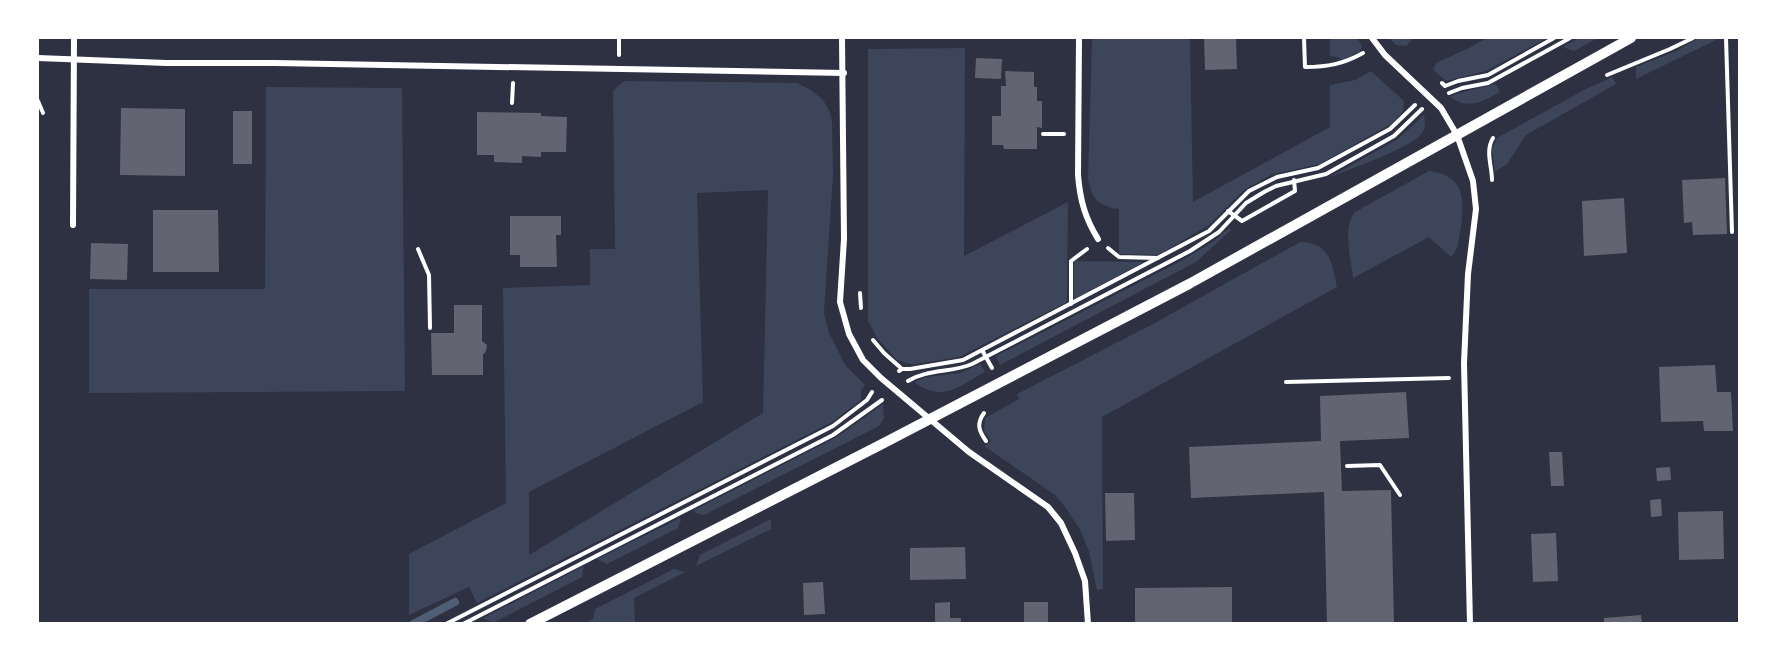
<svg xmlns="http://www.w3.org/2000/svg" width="1777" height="661" viewBox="0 0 1777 661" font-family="Roboto,sans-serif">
<rect width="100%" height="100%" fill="#2d3142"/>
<g fill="#3c4559" fill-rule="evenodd">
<path d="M1092,38H1190L1193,202L1330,127V85L1355,80L1371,71L1404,101L1403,112L1391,124L1320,164L1273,174L1244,190L1209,225L1158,255L1119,254V209C1098,206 1092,199 1088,179Z"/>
<polygon points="1330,38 1357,38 1362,46 1360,51 1343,60 1337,57 1330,56"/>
<polygon points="1389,38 1411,38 1413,39 1406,46 1396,45"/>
<polygon points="1487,38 1547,38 1486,71 1446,81 1433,70 1436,63 1469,48"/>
<polygon points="1580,38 1598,38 1574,51 1565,48 1564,46"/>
<polygon points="1699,38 1720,38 1636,79 1636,67 1676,51"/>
<polygon points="965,48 964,256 1068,202 1067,302 959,357 916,364 910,364 897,360 877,338 868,321 868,49"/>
<polygon points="1612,77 1616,84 1526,135 1507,164 1495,172 1492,149 1497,138 1584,90"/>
<path d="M624,81L797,83L811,90L823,100L829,110L832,121L833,175L824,313L829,333L845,365L865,385L861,390V400L832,422L477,603L469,587L409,615V554L506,503L503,288L590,285V249H615L613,91ZM768,190L763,413L529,555V492L703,402L697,193Z"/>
<path d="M1496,84L1500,92C1482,102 1469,110 1450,97L1459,93Z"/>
<polygon points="266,87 402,88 405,391 89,393 89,289 265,289"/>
<path d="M1424,115C1425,121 1426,127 1422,133C1412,148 1347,170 1328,178L1398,139Z"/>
<path d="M1429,171C1463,175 1465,197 1461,226C1459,238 1459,248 1451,257L1429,237L1353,278C1351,258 1342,228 1355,212Z"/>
<polygon points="1229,228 1231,230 1196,262 1000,365 996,356 1181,261 1214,241"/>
<path d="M1300,242C1330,242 1332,263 1337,287L1102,417L1103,589L1097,590L1089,551L1079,528L1065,507L1055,495L984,446L991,441L984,431L985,418L1019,399L1017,394L1153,324Z"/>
<polygon points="1074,261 1144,262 1074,299"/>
<path d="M980,364L985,372C957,387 944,403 914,382L926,377L960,373Z"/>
<polygon points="883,404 884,418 879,426 704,515 695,513 694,510 837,437"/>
<polygon points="680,518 681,520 678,528 607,564 597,559"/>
<polygon points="771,519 771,529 696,566 700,555"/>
<polygon points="584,566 582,577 493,623 483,618"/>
<polygon points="674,569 685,572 634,598 635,623 585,623 593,619 595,609"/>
</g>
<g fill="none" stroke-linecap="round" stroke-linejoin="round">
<polyline stroke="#4f5d75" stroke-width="8" points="413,624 455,602"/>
</g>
<g fill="#626471">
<polygon points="1204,38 1236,38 1237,69 1205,70"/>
<polygon points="976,58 1002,59 1001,79 975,78"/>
<polygon points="1005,71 1034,72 1034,87 1037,87 1037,101 1042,101 1042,128 1037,127 1037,149 1004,149 1003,145 992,145 992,116 1001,116 1001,86 1006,86"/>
<polygon points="121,108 185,109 185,176 120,175"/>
<rect x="233" y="111" width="19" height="53"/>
<polygon points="477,112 541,113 541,116 567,117 566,152 541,152 541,157 522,156 522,163 494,162 494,155 477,155"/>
<polygon points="1725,178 1727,234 1693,235 1692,222 1684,223 1682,180"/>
<polygon points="1624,198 1627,253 1584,256 1582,201"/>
<polygon points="153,210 218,210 219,272 153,272"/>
<polygon points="510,216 561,216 561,235 556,235 557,267 520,267 520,255 510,255"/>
<polygon points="91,243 128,244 127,280 90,279"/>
<polygon points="454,305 482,305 482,341 487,345 486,351 483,355 483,375 432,375 431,333 454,333"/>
<polygon points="1715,365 1717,392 1731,392 1733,431 1704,431 1703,421 1661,422 1659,367"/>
<polygon points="1406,392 1409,438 1340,441 1342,491 1391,490 1394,624 1327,624 1324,492 1191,498 1189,447 1321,441 1320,396"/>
<polygon points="1549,452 1562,452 1564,486 1551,486"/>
<polygon points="1670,467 1671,480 1657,481 1656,468"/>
<polygon points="1105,493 1134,493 1135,540 1106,541"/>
<polygon points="1661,499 1662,516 1651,517 1650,500"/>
<polygon points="1723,511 1724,559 1679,560 1678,512"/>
<polygon points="1556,533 1558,581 1533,582 1531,534"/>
<polygon points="965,547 966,579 910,580 910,548"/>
<polygon points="823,582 825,614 804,615 803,583"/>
<polygon points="1232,587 1232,624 1135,624 1135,588"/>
<polygon points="950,602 950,618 961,618 961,624 935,624 935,603"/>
<rect x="1024" y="602" width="24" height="22"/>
<polygon points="1641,615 1642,624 1604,624 1604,618"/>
</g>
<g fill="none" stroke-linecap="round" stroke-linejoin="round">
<g stroke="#fff" stroke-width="4">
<polyline points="619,38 619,55"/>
<path d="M1304,38L1305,67C1328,67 1343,64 1363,53"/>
<polyline points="1726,38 1732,232"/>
<polyline points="1607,75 1670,49 1693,38"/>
<polyline points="1442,83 1445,86 1458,81 1488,75 1554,38"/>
<polyline points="1449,93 1462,88 1488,83 1570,38"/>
<polyline points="38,101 43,113"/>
<polyline points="512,103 513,83"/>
<polyline points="1043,134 1064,134"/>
<path d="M1492,180C1492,166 1485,151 1493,138"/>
<polyline points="1228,211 1242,221 1295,191 1294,180"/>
<polyline points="1108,248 1119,257 1158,258"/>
<polyline points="418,249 429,275 430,328"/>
<polyline points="860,293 861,308"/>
<polyline points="1071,304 1071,261 1087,249"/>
<polyline points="873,340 884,353 902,369"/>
<polyline points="982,350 992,368"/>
<polyline points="899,371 902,369 910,369 963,360 982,350 1209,231 1249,191 1277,177 1318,168 1390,129 1415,105"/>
<path d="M908,381C927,369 951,373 972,364L1190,251L1219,232L1246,203L1264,192L1276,186L1326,174L1394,136L1422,109"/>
<polyline points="1286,382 1449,378"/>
<path d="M984,413C976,424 979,431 986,441"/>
<polyline points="1347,466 1380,465 1400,495"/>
<polyline points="446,624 833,426 867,400 872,392"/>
<polyline points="463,624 833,435 882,400"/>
</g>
<g stroke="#fff" stroke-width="6">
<polyline points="842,38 844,239 840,302 849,334 863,360 881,378 969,452 1048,507 1061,523 1075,553 1085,581 1088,624"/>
<path d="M1079,38L1078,175C1080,200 1085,218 1098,239"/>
<polyline points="1372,38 1385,55 1441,108 1457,135 1473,181 1476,209 1468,274 1464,363 1470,624"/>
<polyline points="38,58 166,63 275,63 844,73"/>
<polyline points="73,225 74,38"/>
</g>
<polyline stroke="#fff" stroke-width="10" points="530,624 884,443 1189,284 1631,38"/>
</g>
<rect width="1777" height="661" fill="none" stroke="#ffffff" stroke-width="78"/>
</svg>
